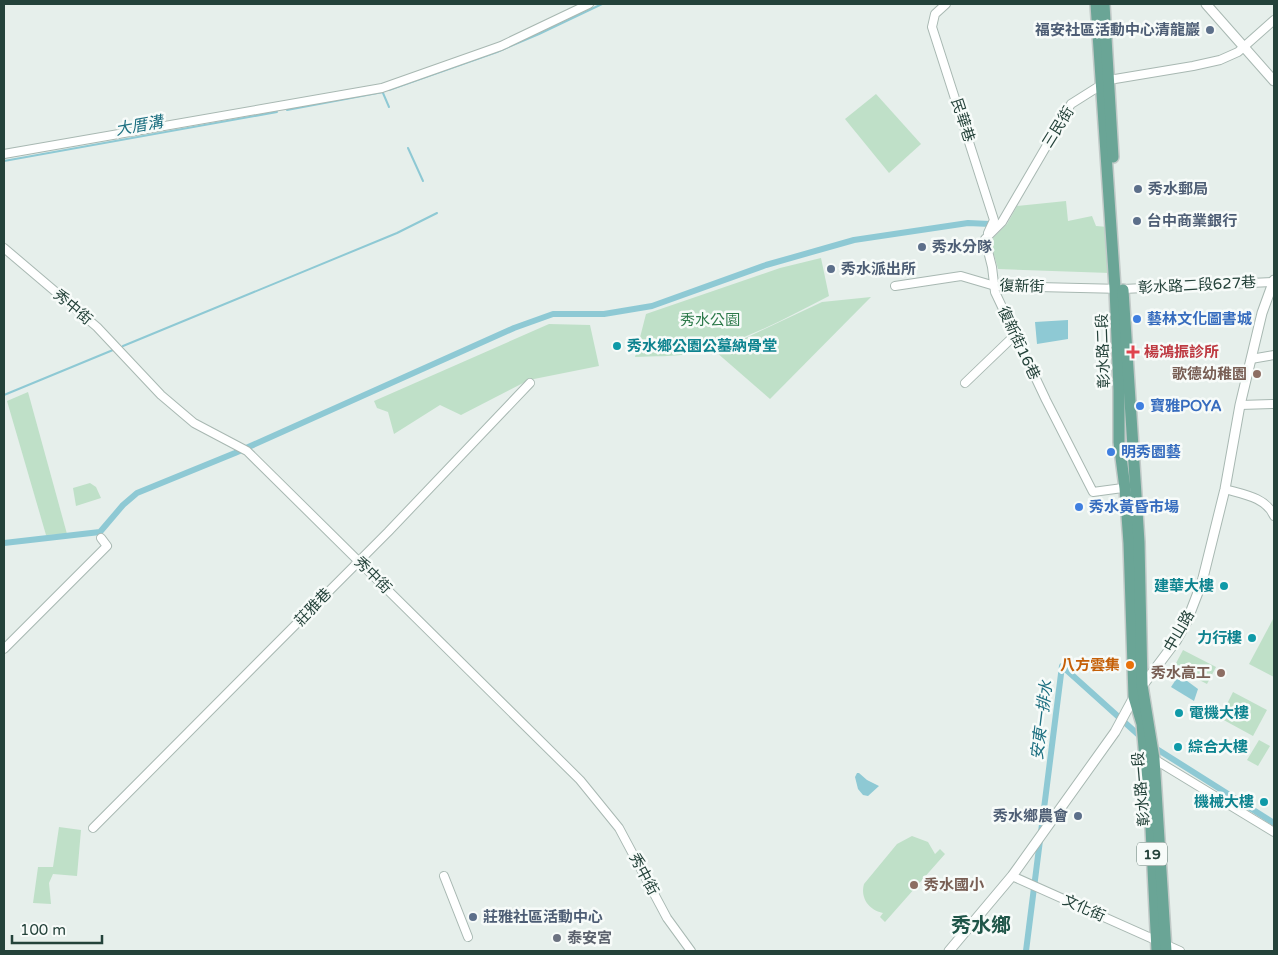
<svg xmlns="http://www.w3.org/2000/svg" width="1278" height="955" viewBox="0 0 1278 955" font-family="'Varela Round','Noto Sans TC',sans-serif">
<rect width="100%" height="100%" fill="#e6efeb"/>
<g fill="#bfe0c8">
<polygon points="876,94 921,144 889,173 845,119"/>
<polygon points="1066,201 1068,221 1092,216 1096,226 1108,227 1110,273 998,269 991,244 992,239 1007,224 1017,206"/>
<path d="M821,258L829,296C786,318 741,343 693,353C674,357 653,356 635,357L646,314L780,268Z"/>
<polygon points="871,297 770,399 716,352 822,302"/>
<polygon points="549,324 590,325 599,366 529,380 461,415 440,405 394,434 388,412 377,408 374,401"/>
<polygon points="28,392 67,534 46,535 7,401"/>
<polygon points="90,483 96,487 101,498 76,506 73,488"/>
<polygon points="1273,619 1274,620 1274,677 1249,664"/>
<polygon points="1183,650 1216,667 1207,684 1174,667"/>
<polygon points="1233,692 1267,710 1253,736 1220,718"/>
<polygon points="1259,740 1270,746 1258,766 1247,760"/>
<polygon points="59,827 81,830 77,876 53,874 49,883 51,904 33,903 38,867 53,867"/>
<path d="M912,836L928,842L935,854L940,849L945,854L885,922L880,917L883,913C869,910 860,898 864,884L897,844Z"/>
</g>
<g fill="#8ec9d4">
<polygon points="1068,320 1068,339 1037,344 1035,322"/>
<polygon points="1179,675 1198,689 1194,701 1171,687"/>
<polygon points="857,773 859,773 867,780 879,786 868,796 863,795 858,789 855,777"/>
</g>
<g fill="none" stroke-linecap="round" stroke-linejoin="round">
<g stroke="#8ec9d4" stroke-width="2">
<polyline points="389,90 497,52 539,34 602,4"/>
<polyline points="383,93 389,107"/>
<polyline points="287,110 383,92"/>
<polyline points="408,148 423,181"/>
<polyline points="4,161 277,112"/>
<polyline points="123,346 397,233 437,213"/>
<polyline points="4,395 113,350"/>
</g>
<g stroke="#8ec9d4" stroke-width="6">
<polyline points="4,543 100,532 123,505 137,493 235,453 514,328 553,314 604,314 652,306 766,265 854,240 968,223 990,224"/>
<polyline points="1152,746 1274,823"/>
<polyline points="1026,951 1062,666 1142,738"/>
</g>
<g stroke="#a8b8b2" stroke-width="10">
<g id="minor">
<polyline points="946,4 935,14 932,27 994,220 988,233"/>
<polyline points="4,154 382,88 501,46 589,4"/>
<polyline points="4,248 97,327 161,395 194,423 247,451 580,780 619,828 667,918 691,951"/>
<polyline points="895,286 961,276 995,286 1123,289 1273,282"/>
<polyline points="1251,359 1274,355"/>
<polyline points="965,383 1015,335"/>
<polyline points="1240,405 1274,404"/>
<polyline points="1130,487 1093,492 1046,400 995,292 992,267 985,239 1002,222 1071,104 1109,80 1193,66 1220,60 1238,52 1274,20"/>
<path d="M1225,489C1242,494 1266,497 1274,516"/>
<polyline points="4,649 107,546 101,538"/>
<polyline points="1154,759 1274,832"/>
<polyline points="93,828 388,532 530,383"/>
<polyline points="444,876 468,937"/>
<polyline points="1012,876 1180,951"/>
</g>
</g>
<g stroke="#a8b8b2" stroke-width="11">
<g id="tertiary">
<polyline points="1206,4 1274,81"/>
<polyline points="949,951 1012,876 1115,732 1134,697 1176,641 1187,621 1202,582 1225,489 1240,405 1262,313 1274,280"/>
</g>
</g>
<g stroke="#c2cac8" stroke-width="14">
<g id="primary">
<polyline points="1096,4 1115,288 1119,390 1119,442 1125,488 1129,543 1134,697 1142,724 1151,828 1157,951"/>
<polyline points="1104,4 1113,157"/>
<polyline points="1123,290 1139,542 1142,685 1154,759 1166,951"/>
</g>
</g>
<use href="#minor" stroke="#fff" stroke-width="8"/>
<use href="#tertiary" stroke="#fff" stroke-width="9"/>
<use href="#primary" stroke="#6aa596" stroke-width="11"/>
</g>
<g fill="#5c6f8a" stroke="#f7fbf9" stroke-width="2">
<circle cx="1210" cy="30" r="5"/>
<circle cx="1138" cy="189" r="5"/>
<circle cx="1137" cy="221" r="5"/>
<circle cx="922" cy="247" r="5"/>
<circle cx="831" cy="269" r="5"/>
<circle cx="1078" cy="816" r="5"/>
<circle cx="473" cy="917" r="5"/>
</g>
<g fill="#3f7fe0" stroke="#f7fbf9" stroke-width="2">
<circle cx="1137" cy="319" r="5"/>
<circle cx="1140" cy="406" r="5"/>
<circle cx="1111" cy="452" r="5"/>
<circle cx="1079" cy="507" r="5"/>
</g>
<g fill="#0f9aa8" stroke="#f7fbf9" stroke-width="2">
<circle cx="617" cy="346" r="5"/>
<circle cx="1224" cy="586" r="5"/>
<circle cx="1252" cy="638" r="5"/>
<circle cx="1179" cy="713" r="5"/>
<circle cx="1178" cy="747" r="5"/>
<circle cx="1264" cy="802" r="5"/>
</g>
<path fill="#e0444e" stroke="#f7fbf9" stroke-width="2" d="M1130.5 344.5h5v5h5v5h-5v5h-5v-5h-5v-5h5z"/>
<g fill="#8d6e63" stroke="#f7fbf9" stroke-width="2">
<circle cx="1257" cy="374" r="5"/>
<circle cx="1221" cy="673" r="5"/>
<circle cx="914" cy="885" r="5"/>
</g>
<circle fill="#e8710a" stroke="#f7fbf9" stroke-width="2" cx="1130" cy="665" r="5"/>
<circle fill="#6b7280" stroke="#f7fbf9" stroke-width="2" cx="557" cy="938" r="5"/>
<g text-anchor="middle" stroke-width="5" stroke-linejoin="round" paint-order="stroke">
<rect fill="#f7fbf9" stroke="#637a73" stroke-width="1" x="1137" y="842.5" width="30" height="23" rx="4"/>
<g font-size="14" font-weight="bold" fill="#24423a">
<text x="1152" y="859">19</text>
</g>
<g font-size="15" font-weight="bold" fill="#4e5e75" stroke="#f7fbf9" text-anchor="start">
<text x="1200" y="35" text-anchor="end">福安社區活動中心清龍巖</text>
<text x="1148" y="194">秀水郵局</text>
<text x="1147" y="226">台中商業銀行</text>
<text x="932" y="252">秀水分隊</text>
<text x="841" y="274">秀水派出所</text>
<text x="1068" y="821" text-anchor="end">秀水鄉農會</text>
<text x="483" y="922">莊雅社區活動中心</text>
</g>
<g font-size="15" fill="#24423a" stroke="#f7fbf9">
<text transform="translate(963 120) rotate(72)" y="5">民華巷</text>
<text transform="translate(1058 127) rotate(-58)" y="5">三民街</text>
<text transform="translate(1197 285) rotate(-3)" y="5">彰水路二段627巷</text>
<text transform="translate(1022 286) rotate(2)" y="5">復新街</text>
<text transform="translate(73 307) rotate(40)" y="5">秀中街</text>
<text transform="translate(1019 343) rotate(65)" y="5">復新街16巷</text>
<text transform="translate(1103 351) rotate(-92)" y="5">彰水路二段</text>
<text transform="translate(373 575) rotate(45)" y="5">秀中街</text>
<text transform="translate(313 607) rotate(-46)" y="5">莊雅巷</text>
<text transform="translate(1179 631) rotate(-60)" y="5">中山路</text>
<text transform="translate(1141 789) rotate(-95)" y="5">彰水路一段</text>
<text transform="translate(644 874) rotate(62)" y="5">秀中街</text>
<text transform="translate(1084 908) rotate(24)" y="5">文化街</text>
</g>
<g font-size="15" font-weight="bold" fill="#366cbe" stroke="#f7fbf9" text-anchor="start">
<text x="1147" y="324">藝林文化圖書城</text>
<text x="1150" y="411">寶雅POYA</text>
<text x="1121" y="457">明秀園藝</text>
<text x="1089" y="512">秀水黃昏市場</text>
</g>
<g font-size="15" fill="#2d7a4b" stroke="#f7fbf9">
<text x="710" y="325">秀水公園</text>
</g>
<g font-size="15" font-weight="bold" fill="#0d838f" stroke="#f7fbf9" text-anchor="start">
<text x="627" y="351">秀水鄉公園公墓納骨堂</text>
<text x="1214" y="591" text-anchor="end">建華大樓</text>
<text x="1242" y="643" text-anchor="end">力行樓</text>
<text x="1189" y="718">電機大樓</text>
<text x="1188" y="752">綜合大樓</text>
<text x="1254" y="807" text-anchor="end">機械大樓</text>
</g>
<g font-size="15" font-weight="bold" fill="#be3a42" stroke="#f7fbf9" text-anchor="start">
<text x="1144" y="357">楊鴻振診所</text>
</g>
<g font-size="15" font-weight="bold" fill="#785e54" stroke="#f7fbf9" text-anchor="end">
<text x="1247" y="379">歌德幼稚園</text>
<text x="1211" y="678">秀水高工</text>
<text x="924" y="890" text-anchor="start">秀水國小</text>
</g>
<g font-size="15" font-weight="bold" fill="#c56008" stroke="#f7fbf9" text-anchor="end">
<text x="1120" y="670">八方雲集</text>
</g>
<g font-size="15" font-weight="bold" fill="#5b616d" stroke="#f7fbf9" text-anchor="start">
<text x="567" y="943">泰安宮</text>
</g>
<g font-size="16" font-style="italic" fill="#1c6f80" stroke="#f7fbf9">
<text transform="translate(139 125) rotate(-10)" y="6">大厝溝</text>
<text transform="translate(1041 720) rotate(-83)" y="6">安東一排水</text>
</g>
<g font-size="20" font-weight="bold" fill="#1f5548" stroke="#f7fbf9">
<text x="981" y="932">秀水鄉</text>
</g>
</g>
<rect width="1278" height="955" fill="none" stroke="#24423a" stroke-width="10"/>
<path d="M12 935v8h90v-8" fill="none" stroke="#24423a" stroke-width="2.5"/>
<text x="20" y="935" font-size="15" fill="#24423a" stroke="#f7fbf9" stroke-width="4" paint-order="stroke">100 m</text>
</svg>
